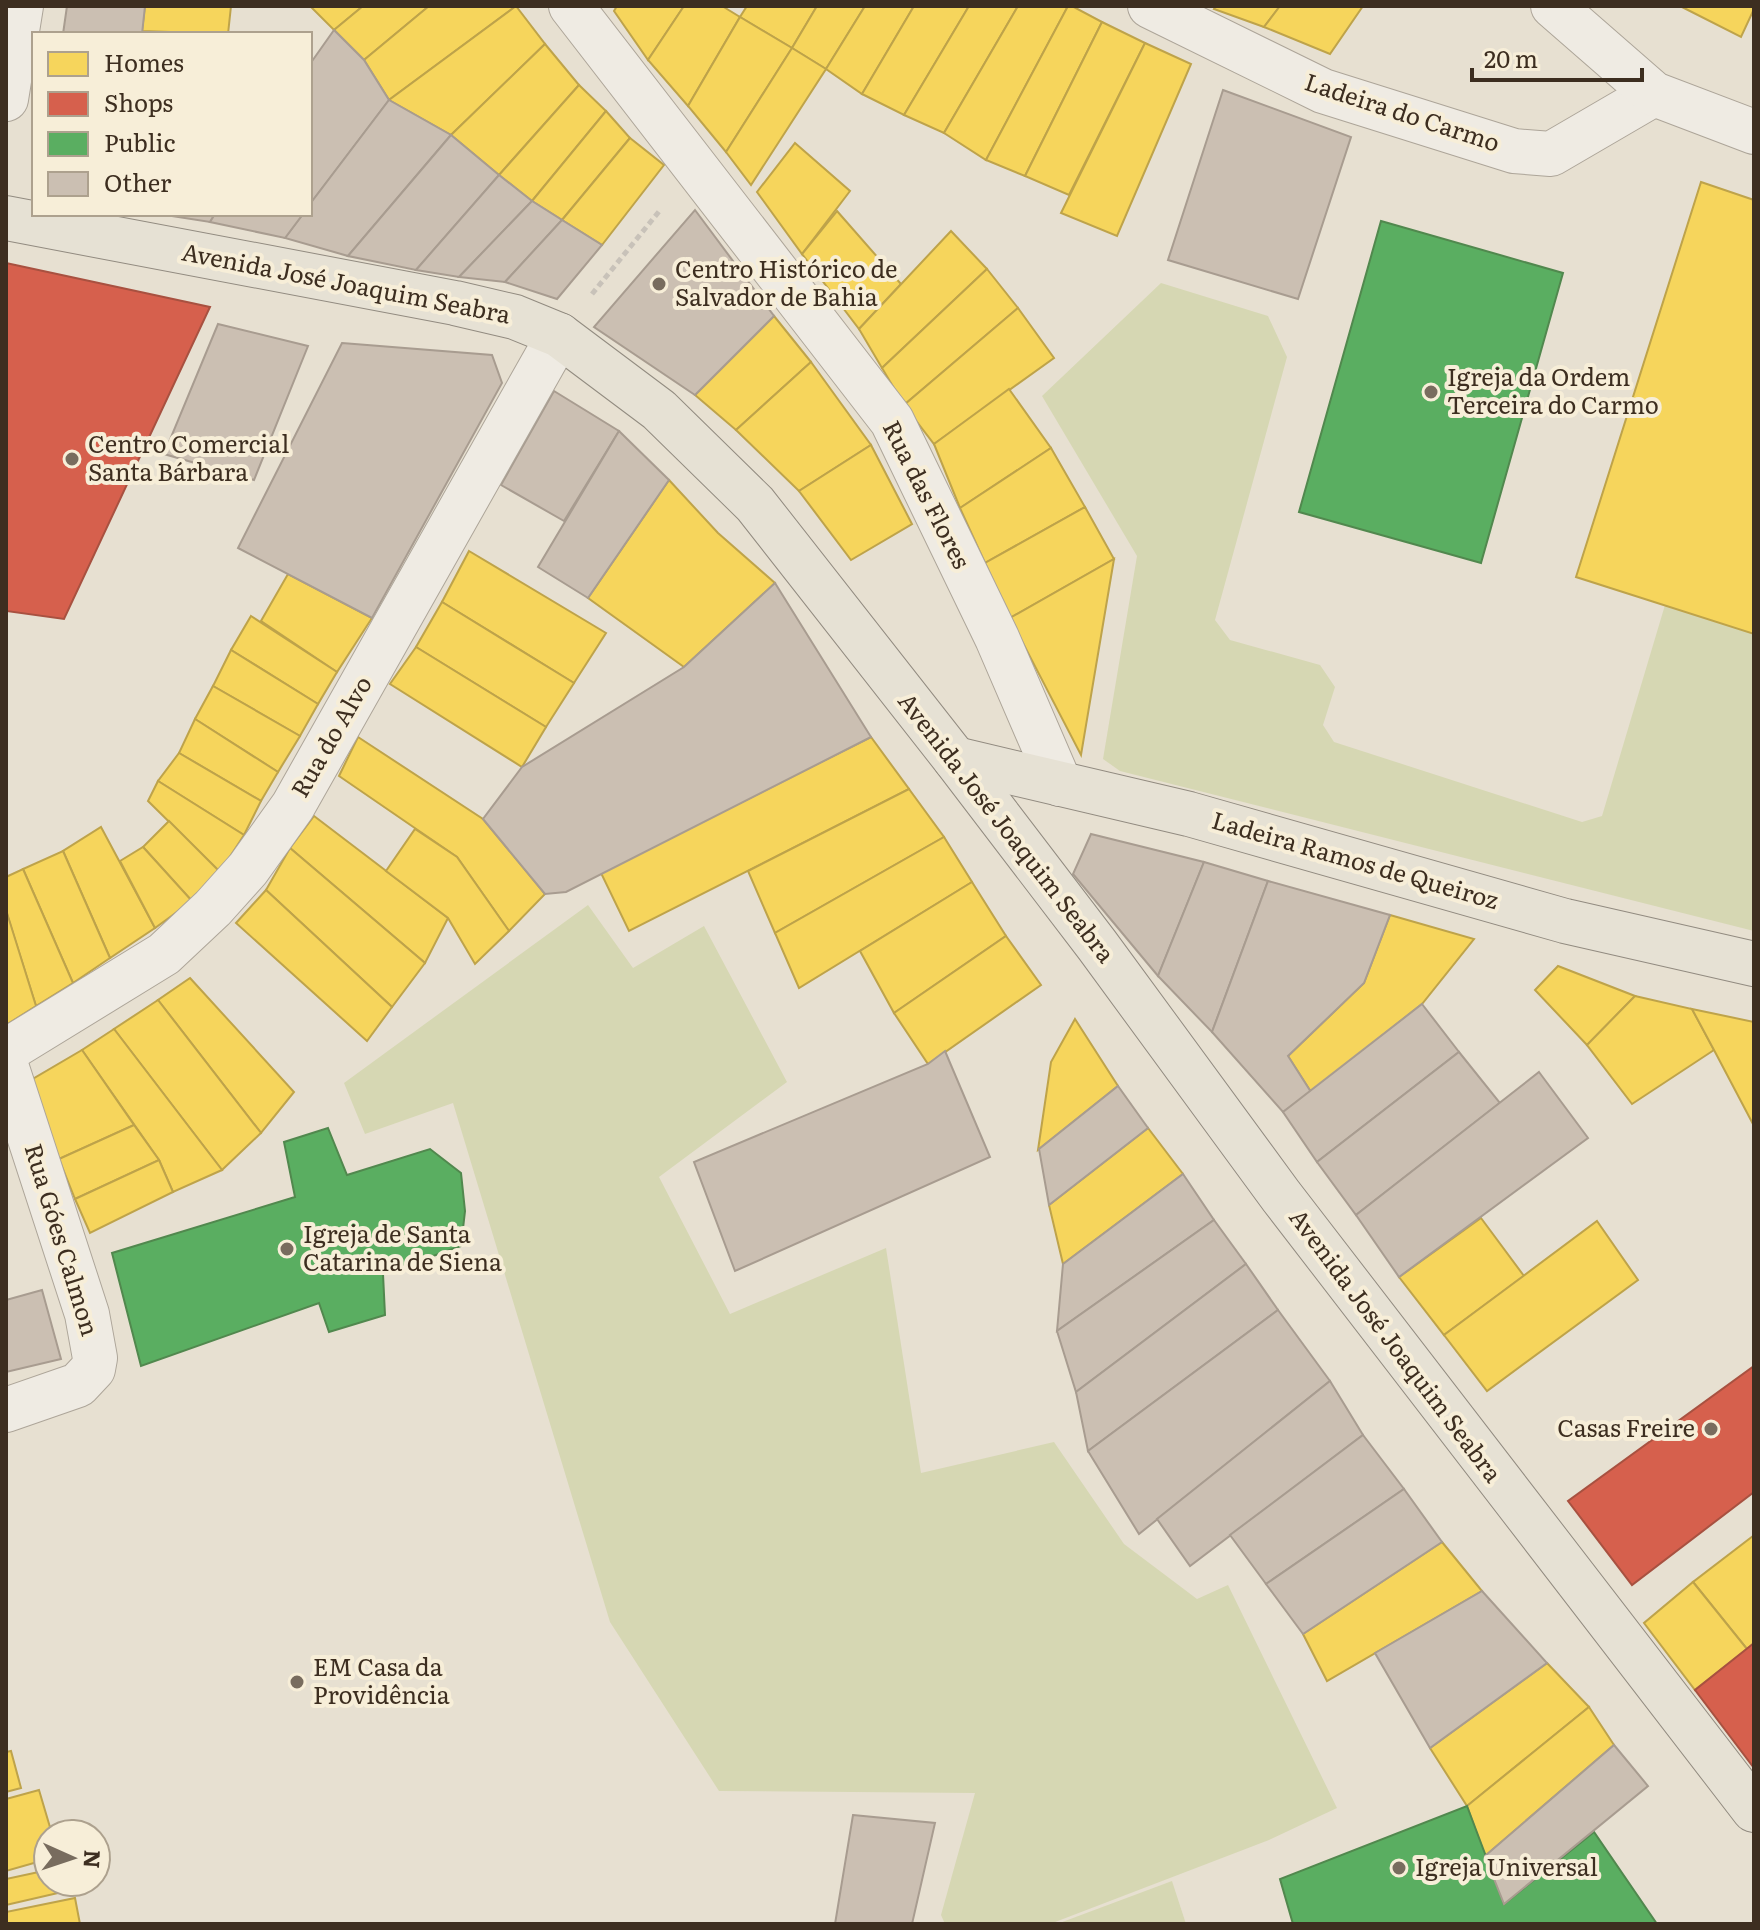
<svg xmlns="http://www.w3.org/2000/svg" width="1760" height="1930" viewBox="0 0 1760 1930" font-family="Literata,serif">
<rect width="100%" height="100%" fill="#e7e0d1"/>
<g fill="#d6d7b3">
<polygon points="1161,283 1268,316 1287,357 1215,620 1230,640 1320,665 1335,687 1323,725 1334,742 1582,822 1602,816 1665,605 1754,634 1754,931 1120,771 1103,759 1137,556 1042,396"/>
<polygon points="588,905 633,968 704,926 787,1082 659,1177 730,1314 886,1248 921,1473 1054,1442 1124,1544 1197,1599 1228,1585 1337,1808 1269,1840 1050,1924 945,1924 941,1915 975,1793 719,1791 610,1622 453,1103 365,1134 344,1083"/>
<polygon points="1172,1881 1186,1924 1057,1924"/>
</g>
<g fill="#f6d55c" stroke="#bea34a" stroke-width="2">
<polygon points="145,6 231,6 228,34 142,31"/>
<polygon points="310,6 363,6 334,30"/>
<polygon points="363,6 429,6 364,60 334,30"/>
<polygon points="429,6 516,6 389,100 364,60"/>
<polygon points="516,6 545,44 451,135 389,100"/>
<polygon points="617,6 684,6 648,60 614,11"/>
<polygon points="684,6 722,6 740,17 688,106 648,60"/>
<polygon points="747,6 817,6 792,48 740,17"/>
<polygon points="817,6 865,6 826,69 792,48"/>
<polygon points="865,6 914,6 862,94 826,69"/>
<polygon points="914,6 969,6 904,115 862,94"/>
<polygon points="969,6 1018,6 944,133 904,115"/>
<polygon points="1018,6 1068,6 986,160 944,133"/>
<polygon points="1068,6 1072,6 1102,22 1025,176 986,160"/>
<polygon points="1216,6 1280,6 1264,27 1214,9"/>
<polygon points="1280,6 1363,6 1330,54 1264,27"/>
<polygon points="1680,6 1754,6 1754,9 1741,37"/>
<polygon points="740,17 792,48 726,152 688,106"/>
<polygon points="1102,22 1145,43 1069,195 1025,176"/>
<polygon points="1145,43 1191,64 1117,236 1061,213"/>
<polygon points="545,44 579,85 499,175 451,135"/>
<polygon points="792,48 826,69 751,185 726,152"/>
<polygon points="579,85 606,111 532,201 499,175"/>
<polygon points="606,111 630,138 562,220 532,201"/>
<polygon points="630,138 664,165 602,245 562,220"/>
<polygon points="795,143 850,191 802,254 757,192"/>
<polygon points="1701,182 1754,200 1754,634 1576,577"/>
<polygon points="837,211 901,284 859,329 802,254"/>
<polygon points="951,231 987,269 882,368 859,329"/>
<polygon points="987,269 1018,308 904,405 882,368"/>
<polygon points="1018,308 1054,358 934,444 904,405"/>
<polygon points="774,316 811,362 736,430 695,395"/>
<polygon points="811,362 871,445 799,491 736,430"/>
<polygon points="1009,389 1051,448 960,508 934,444"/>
<polygon points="871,445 912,524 851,560 799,491"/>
<polygon points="1051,448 1085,507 985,563 960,508"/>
<polygon points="669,480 718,533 775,583 684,667 588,598"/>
<polygon points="1085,507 1114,559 1010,618 985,563"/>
<polygon points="469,551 606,633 574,683 442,602"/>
<polygon points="1114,559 1081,755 1010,618"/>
<polygon points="288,574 372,618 337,672 261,621"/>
<polygon points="442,602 574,683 546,727 416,647"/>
<polygon points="251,616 337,672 318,704 231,650"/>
<polygon points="416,647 546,727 522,767 390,684"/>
<polygon points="231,650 318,704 300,736 213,686"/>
<polygon points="213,686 300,736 278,772 195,719"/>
<polygon points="195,719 278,772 261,801 179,753"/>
<polygon points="358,737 483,819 545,894 509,931 457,857 339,776"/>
<polygon points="871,737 909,789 629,931 601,873"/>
<polygon points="179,753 261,801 244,835 158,781"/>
<polygon points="158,781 244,835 220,872 148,801"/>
<polygon points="909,789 944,837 775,933 748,871"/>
<polygon points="314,816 448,918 425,963 290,848"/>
<polygon points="169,821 220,872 192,901 143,847"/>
<polygon points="101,827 155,928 110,958 63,851"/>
<polygon points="415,829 457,857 509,931 475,964 448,918 386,871"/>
<polygon points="944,837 972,882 799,988 775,933"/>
<polygon points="143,847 192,901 155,928 120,861"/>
<polygon points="290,848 425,963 392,1007 266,890"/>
<polygon points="63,851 110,958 73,983 23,869"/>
<polygon points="23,869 73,983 36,1006 6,911 6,877"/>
<polygon points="972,882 1006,936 894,1013 860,951"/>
<polygon points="266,890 392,1007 367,1041 236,923"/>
<polygon points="7,913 36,1006 6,1025 6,913"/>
<polygon points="1390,915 1474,939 1422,1004 1311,1092 1288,1056 1364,983"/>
<polygon points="1006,936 1041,985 928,1064 894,1013"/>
<polygon points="1558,966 1635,996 1587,1045 1535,990"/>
<polygon points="190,978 294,1092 261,1133 158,1000"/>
<polygon points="1635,996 1692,1009 1714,1050 1632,1104 1587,1045"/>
<polygon points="158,1000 261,1133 222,1170 114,1029"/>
<polygon points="1692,1009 1754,1022 1754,1126 1714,1050"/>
<polygon points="1075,1019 1118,1086 1038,1150 1051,1062"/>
<polygon points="114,1029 222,1170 173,1192 159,1160 82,1050"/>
<polygon points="82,1050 134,1125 59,1159 31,1080"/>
<polygon points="134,1125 159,1160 75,1199 59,1159"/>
<polygon points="1148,1128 1183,1174 1063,1264 1049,1205"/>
<polygon points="159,1160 173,1192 90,1233 75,1199"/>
<polygon points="1481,1218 1524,1276 1444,1335 1399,1277"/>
<polygon points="1597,1221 1638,1280 1487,1391 1444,1335"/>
<polygon points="1753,1536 1754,1643 1747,1649 1693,1582"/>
<polygon points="1442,1542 1482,1591 1327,1681 1303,1634"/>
<polygon points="1693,1582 1747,1649 1695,1690 1644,1623"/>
<polygon points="1547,1663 1589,1707 1467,1806 1430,1748"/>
<polygon points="1589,1707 1614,1745 1485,1856 1467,1806"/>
<polygon points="11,1751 21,1788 6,1792 6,1752"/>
<polygon points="39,1790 52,1834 48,1834 48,1859 6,1871 6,1799"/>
<polygon points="48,1870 48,1882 69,1882 71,1890 6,1905 6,1879"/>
<polygon points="75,1898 80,1924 6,1924 6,1912"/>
</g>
<g fill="#d6604d" stroke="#a85140" stroke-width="2">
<polygon points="6,263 210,307 64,619 6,611"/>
<polygon points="1754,1366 1754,1492 1632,1585 1568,1501"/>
<polygon points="1754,1643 1754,1768 1695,1690"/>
</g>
<g fill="#5aae61" stroke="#51884e" stroke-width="2">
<polygon points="1381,221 1563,273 1481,563 1299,512"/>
<polygon points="328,1128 347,1175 430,1149 461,1173 465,1211 461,1246 383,1274 385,1315 329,1332 319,1303 141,1366 112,1253 295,1197 284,1142"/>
<polygon points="1467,1806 1504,1904 1594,1832 1657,1924 1293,1924 1280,1879"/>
</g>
<g fill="#cbbfb2" stroke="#a89c90" stroke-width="2">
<polygon points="67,6 145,6 142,34 63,34"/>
<polygon points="334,30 364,60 389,100 310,204 310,64"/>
<polygon points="1223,90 1351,137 1298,299 1168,260"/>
<polygon points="389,100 451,135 348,256 285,238 303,214 310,214 310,204"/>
<polygon points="451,135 499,175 416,270 348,256"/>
<polygon points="499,175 532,201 459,277 416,270"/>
<polygon points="532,201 562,220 505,282 459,277"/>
<polygon points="695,210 774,316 695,395 594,327"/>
<polygon points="159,214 215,214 210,222"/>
<polygon points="215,214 303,214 285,238 210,222"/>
<polygon points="562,220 602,245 557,299 505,282"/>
<polygon points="218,324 308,346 254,480 164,454"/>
<polygon points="342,343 492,355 502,383 372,618 238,548"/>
<polygon points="554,391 619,431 564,521 501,485"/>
<polygon points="619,431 669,480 588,598 538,567"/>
<polygon points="775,583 871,737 566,892 545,894 483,819 522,767 684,667"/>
<polygon points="1091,834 1204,862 1158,976 1073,874"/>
<polygon points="1204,862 1268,881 1212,1032 1158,976"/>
<polygon points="1268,881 1390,915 1364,983 1288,1056 1311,1092 1283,1112 1212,1032"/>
<polygon points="1422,1004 1459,1052 1317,1162 1283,1112"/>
<polygon points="945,1051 990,1157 735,1271 694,1162 928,1064"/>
<polygon points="1459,1052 1500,1103 1356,1215 1317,1162"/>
<polygon points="1539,1072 1588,1138 1399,1277 1356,1215"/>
<polygon points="1118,1086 1148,1128 1049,1205 1039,1149"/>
<polygon points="1183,1174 1214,1220 1057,1331 1063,1264"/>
<polygon points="1214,1220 1246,1264 1076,1392 1057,1331"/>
<polygon points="1246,1264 1278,1310 1088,1451 1076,1392"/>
<polygon points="42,1290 61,1359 6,1372 6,1300"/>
<polygon points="1278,1310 1330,1381 1139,1534 1088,1451"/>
<polygon points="1330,1381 1363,1435 1190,1566 1157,1519"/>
<polygon points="1363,1435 1404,1489 1266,1584 1230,1535"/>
<polygon points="1404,1489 1442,1542 1303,1634 1266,1584"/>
<polygon points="1482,1591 1547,1663 1430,1748 1375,1653"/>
<polygon points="1614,1745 1648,1786 1504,1904 1485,1856"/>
<polygon points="853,1815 935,1823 912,1924 835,1924"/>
</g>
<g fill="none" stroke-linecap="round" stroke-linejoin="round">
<g stroke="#ada599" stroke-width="46">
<g id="minor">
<polyline points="571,6 892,421 997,638 1060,784"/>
<polyline points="1150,6 1323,91 1514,151 1551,154 1654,94"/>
<polyline points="1553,6 1654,94 1754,132"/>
<polyline points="6,99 21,6"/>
<polyline points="6,1051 164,954 213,908 248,869 293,806 559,335"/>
<polyline points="6,1065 87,1314 95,1358 93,1369 78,1385 6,1410"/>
</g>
</g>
<g stroke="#928b80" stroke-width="46">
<g id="major">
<polyline points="6,218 455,303 515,317 559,335 659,410 755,504 955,759 1097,945 1281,1196 1754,1810"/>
<polyline points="955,759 1189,814 1565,921 1754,964"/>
</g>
</g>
<polyline stroke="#c8c2b9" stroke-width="5" stroke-dasharray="6 4" stroke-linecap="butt" points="592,294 661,209"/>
<use href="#minor" stroke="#efebe3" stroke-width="44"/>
<use href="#major" stroke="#e6e1d4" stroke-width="44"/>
</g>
<g fill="#786c5e" stroke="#f7eed8" stroke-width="3">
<circle cx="659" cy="284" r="8"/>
<circle cx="1431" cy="392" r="8"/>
<circle cx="72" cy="459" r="8"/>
<circle cx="287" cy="1249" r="8"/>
<circle cx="1711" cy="1429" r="8"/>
<circle cx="297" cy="1682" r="8"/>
<circle cx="1399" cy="1868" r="8"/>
</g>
<g text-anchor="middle" stroke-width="8" stroke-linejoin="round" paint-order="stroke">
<g font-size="24" fill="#3d2e20" stroke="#f7eed8">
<text transform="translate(1402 113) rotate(18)" y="8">Ladeira do Carmo</text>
<text transform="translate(346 284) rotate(11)" y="8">Avenida José Joaquim Seabra</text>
<text transform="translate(926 495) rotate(63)" y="8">Rua das Flores</text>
<text transform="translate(332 737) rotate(-60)" y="8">Rua do Alvo</text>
<text transform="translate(1006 828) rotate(52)" y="8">Avenida José Joaquim Seabra</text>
<text transform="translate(1355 861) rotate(16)" y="8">Ladeira Ramos de Queiroz</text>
<text transform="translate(61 1240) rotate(73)" y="8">Rua Góes Calmon</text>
<text transform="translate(1395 1346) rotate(53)" y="8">Avenida José Joaquim Seabra</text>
</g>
<g font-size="24" fill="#3d2e20" stroke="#f7eed8" text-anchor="start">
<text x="675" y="278">Centro Histórico de<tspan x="675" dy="28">Salvador de Bahia</tspan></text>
<text x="1447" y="386">Igreja da Ordem<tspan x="1447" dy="28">Terceira do Carmo</tspan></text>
<text x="88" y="453">Centro Comercial<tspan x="88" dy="28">Santa Bárbara</tspan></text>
<text x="303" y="1243">Igreja de Santa<tspan x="303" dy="28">Catarina de Siena</tspan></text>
<text x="1695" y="1437" text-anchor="end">Casas Freire</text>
<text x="313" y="1676">EM Casa da<tspan x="313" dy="28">Providência</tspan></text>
<text x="1415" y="1876">Igreja Universal</text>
</g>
</g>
<rect width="1760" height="1930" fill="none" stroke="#3d2e20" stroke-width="16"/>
<rect x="32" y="32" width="280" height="184" fill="#f7eed8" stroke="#ada18e" stroke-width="2"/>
<rect x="48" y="52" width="40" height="24" fill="#f6d55c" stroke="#ada18e" stroke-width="2"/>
<text x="104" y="72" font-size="24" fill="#3d2e20">Homes</text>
<rect x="48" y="92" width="40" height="24" fill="#d6604d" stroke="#ada18e" stroke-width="2"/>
<text x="104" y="112" font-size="24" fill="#3d2e20">Shops</text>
<rect x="48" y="132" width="40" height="24" fill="#5aae61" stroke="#ada18e" stroke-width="2"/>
<text x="104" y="152" font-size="24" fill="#3d2e20">Public</text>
<rect x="48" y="172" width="40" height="24" fill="#cbbfb2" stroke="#ada18e" stroke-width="2"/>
<text x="104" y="192" font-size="24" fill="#3d2e20">Other</text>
<g transform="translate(72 1858) rotate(93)"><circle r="38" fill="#f7eed8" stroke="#ada18e" stroke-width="2"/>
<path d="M0-6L14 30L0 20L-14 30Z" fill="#786c5e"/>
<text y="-12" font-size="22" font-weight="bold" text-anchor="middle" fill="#3d2e20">N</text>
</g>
<path d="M1472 68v12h170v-12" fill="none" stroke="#3d2e20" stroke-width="4"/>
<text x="1484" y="68" font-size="24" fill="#3d2e20" stroke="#f7eed8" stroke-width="6" paint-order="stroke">20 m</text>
</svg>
